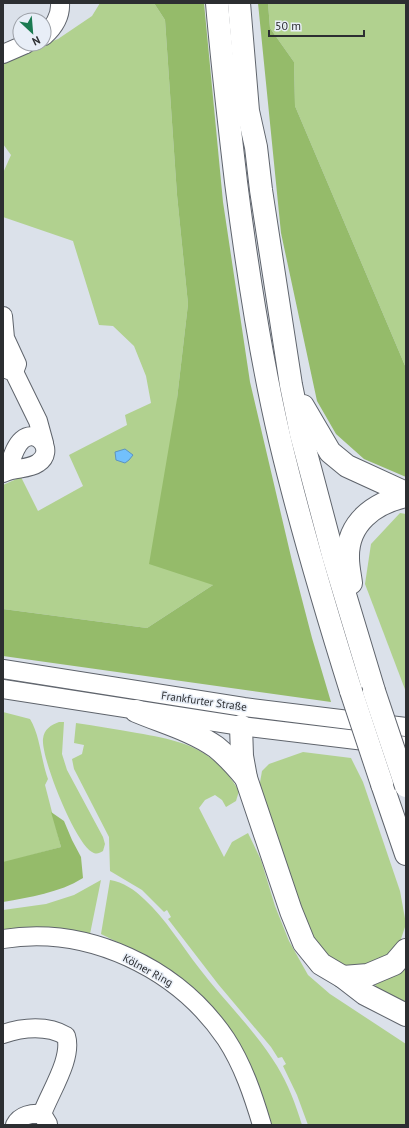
<svg xmlns="http://www.w3.org/2000/svg" width="409" height="1128" viewBox="0 0 409 1128" font-family="'PT Sans',sans-serif">
<rect width="100%" height="100%" fill="#dbe1ea"/>
<g fill="#b1d18f">
<polygon points="100,3 154,3 165,20 177,195 188,304 177,399 213,585 147,628 3,609 3,485 21,477 38,511 83,486 69,455 127,425 125,415 151,403 146,376 134,346 113,326 99,325 73,241 3,217 3,173 11,155 3,144 3,60 58,39 92,16"/>
<polygon points="268,3 406,3 406,368 295,106 294,62 270,28"/>
<polygon points="400,513 406,514 406,692 365,584 371,544"/>
<path d="M3,712L30,719C40,735 41,760 48,779L45,785L61,847L3,863Z"/>
<path d="M59,722H64L62,754L67,770L103,837L105,844L103,851C99,853 97,855 92,852C75,843 41,758 43,739C44,729 51,725 59,722Z"/>
<path d="M76,723C96,726 116,729 137,733C183,741 214,748 239,791L236,801L226,807L222,800L215,795L205,800L199,808L224,857L232,842L248,833L261,860L275,906L289,941L308,975L330,994L406,1044V1125H308L297,1095L283,1066L286,1064L282,1057L278,1058L271,1047L218,984L168,919L171,917L167,910L164,912L142,890L110,871L109,837L74,769L72,759L82,754L84,745L74,743Z"/>
<polygon points="303,752 351,758 363,782 400,891 406,924 399,945 384,961 366,968 345,967 327,958 314,944 303,917 259,788 262,771 269,764"/>
<polygon points="101,880 90,934 64,931 3,931 3,910 46,904 74,895"/>
<path d="M110,880C123,882 135,890 144,899C166,919 181,945 199,968C224,1001 255,1030 277,1066C288,1084 296,1105 302,1125H271L236,1041L129,948L101,934Z"/>
<polygon points="406,968 406,1005 376,989 375,982"/>
</g>
<g fill="#95bb6a">
<polygon points="154,3 204,3 223,202 250,382 292,561 312,638 331,702 3,656 3,609 147,628 213,585 149,564 177,399 188,304 177,195 165,20"/>
<polygon points="258,3 268,3 270,28 294,62 295,106 406,368 406,477 364,459 336,434 317,401 281,233"/>
<path d="M51,812L64,821L72,840L81,857L83,878C59,893 30,897 3,902V862L61,847Z"/>
</g>
<polygon fill="#72c0fc" stroke="#5d94bf" points="125,449 133,455 129,460 125,463 116,460 115,452"/>
<g fill="none" stroke-linecap="round" stroke-linejoin="round">
<g stroke="#5f646c" stroke-width="20">
<g id="minor">
<path d="M44,36C54,27 61,17 60,3"/>
<polyline points="3,54 26,44"/>
<polyline points="3,316 5,338 17,364 14,372"/>
<polyline points="3,362 6,369 14,372 38,421 44,443"/>
<path d="M3,473C14,467 28,470 38,463C56,451 37,427 22,440C14,447 11,462 7,471"/>
<polyline points="3,669 244,707 406,727"/>
<polyline points="3,689 241,726 406,746"/>
<path d="M3,939C88,925 178,968 226,1039C243,1065 253,1095 262,1125"/>
<path d="M3,1034C23,1027 48,1025 66,1036C73,1058 50,1092 42,1114"/>
<path d="M15,1125C20,1115 32,1113 42,1114L48,1124"/>
</g>
</g>
<g stroke="#5f646c" stroke-width="24">
<g id="highway">
<path d="M217,3C222,63 229,122 236,182C247,268 260,355 280,440C300,524 325,608 351,691"/>
<polyline points="239,3 248,111 256,147 261,190 291,385 301,434 333,555 374,691"/>
<polyline points="303,406 330,452 347,466 406,493"/>
<path d="M351,583C350,575 348,567 348,558C347,523 374,503 406,496"/>
<path d="M136,711C162,722 192,730 216,747C227,756 237,767 246,778"/>
<polyline points="241,726 242,756 246,778 291,911 304,943 321,964 343,977 365,994 406,1015"/>
<polyline points="382,784 406,854"/>
<polyline points="343,977 368,975 394,964 406,950"/>
</g>
</g>
<use href="#minor" stroke="#fff" stroke-width="18"/>
<use href="#highway" stroke="#fff" stroke-width="22"/>
<g stroke="#5f646c" stroke-width="24" stroke-linecap="butt">
<g id="highway-bridge">
<polyline points="351,691 382,784"/>
<polyline points="374,691 406,786"/>
</g>
</g>
<use href="#highway-bridge" stroke="#fff" stroke-width="22"/>
</g>
<g text-anchor="middle" stroke-width="3" stroke-linejoin="round" paint-order="stroke">
<g font-size="11" fill="#2c2e31" stroke="#e8eef7">
<text transform="translate(204 701) rotate(8)" y="4">Frankfurter Straße</text>
<text transform="translate(148 970) rotate(29)" y="4">Kölner Ring</text>
</g>
</g>
<rect width="409" height="1128" fill="none" stroke="#2c2e31" stroke-width="8"/>
<g transform="translate(32 32) rotate(154)"><circle r="19" fill="#e8eef7" stroke="#9da1a8"/>
<path d="M0-3L7 15L0 10L-7 15Z" fill="#1a7a51"/>
<text y="-6" font-size="11" font-weight="bold" text-anchor="middle" fill="#2c2e31">N</text>
</g>
<path d="M269 30v6h95v-6" fill="none" stroke="#2c2e31" stroke-width="2"/>
<text x="275" y="30" font-size="12" fill="#2c2e31" stroke="#e8eef7" stroke-width="3" paint-order="stroke">50 m</text>
</svg>
